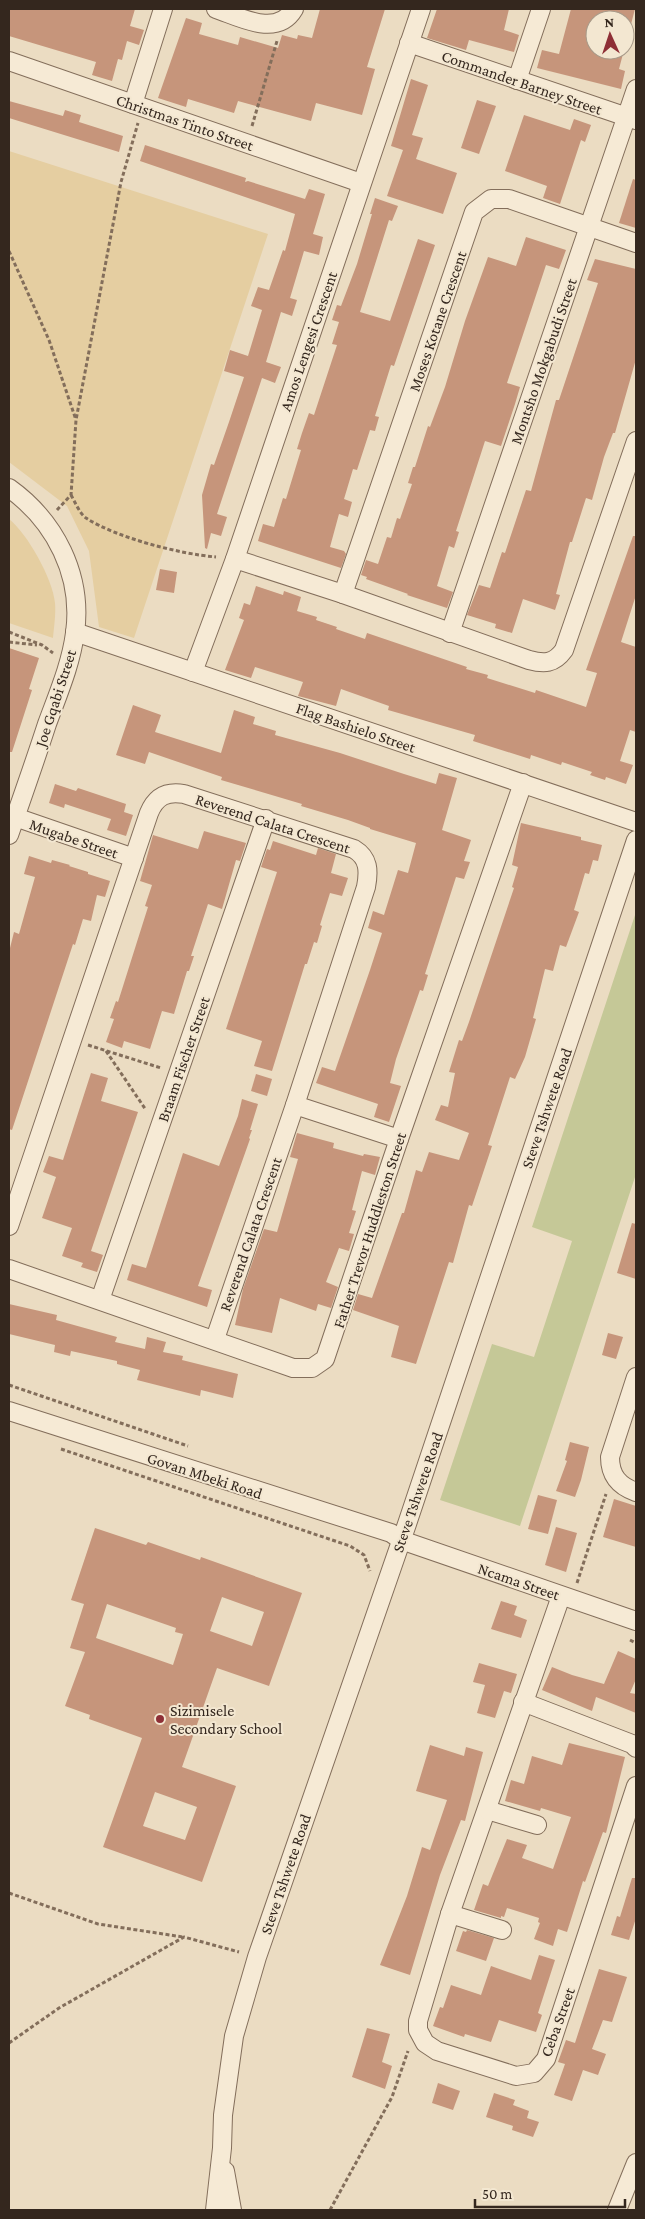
<svg xmlns="http://www.w3.org/2000/svg" width="645" height="2219" viewBox="0 0 645 2219" font-family="'Crimson Pro',serif">
<rect width="100%" height="100%" fill="#ebdcc2"/>
<polygon fill="#c5c897" points="636,912 636,1174 520,1526 440,1500 492,1344 534,1357 572,1241 532,1227"/>
<g fill="#e5cea1">
<polygon points="9,151 268,234 134,638 99,627 89,551 67,506 9,462"/>
<path d="M9,519C27,533 53,579 55,603C56,614 54,627 53,638L9,623Z"/>
</g>
<g fill="#c6957b" fill-rule="evenodd">
<polygon points="9,9 135,9 130,26 144,30 139,45 127,41 122,60 118,59 112,81 92,75 96,62 9,36"/>
<polygon points="320,9 385,9 367,67 375,69 362,115 316,103 311,121 238,101 234,113 188,99 186,107 158,98 186,18 202,23 199,34 238,45 240,37 278,48 282,35 297,39 298,35 312,38"/>
<polygon points="437,9 509,9 504,30 519,35 514,52 469,40 466,50 427,38"/>
<polygon points="571,9 635,9 625,47 625,20 595,20 595,50 624,50 619,69 625,71 621,89 537,68 542,50 559,54"/>
<polygon points="411,79 428,85 412,135 423,138 416,159 457,173 443,214 387,196 403,150 391,146"/>
<polygon points="477,100 496,106 479,154 461,148"/>
<polygon points="9,101 63,116 65,110 81,115 79,122 123,136 119,152 9,118"/>
<polygon points="524,115 570,130 574,119 591,125 585,142 581,140 560,204 543,198 547,186 505,171"/>
<polygon points="145,145 246,178 245,182 248,181 305,199 309,189 325,194 313,234 323,237 319,255 304,251 290,298 297,300 292,316 281,312 266,362 281,367 275,383 262,378 217,514 227,517 221,536 211,533 207,549 205,548 202,495 211,464 214,465 229,422 244,377 224,371 230,350 248,356 262,310 251,306 258,287 269,290 283,250 285,251 295,214 140,161"/>
<polygon points="633,179 636,180 636,228 619,223"/>
<polygon points="375,198 398,206 392,221 389,220 360,312 390,321 418,239 435,245 394,366 391,365 375,416 379,417 375,431 370,430 357,470 353,469 344,499 352,502 348,517 339,514 330,547 344,551 346,554 341,568 258,541 263,524 274,527 283,498 286,499 301,450 297,449 302,433 309,413 314,415 337,345 332,344 339,322 332,320 337,305 341,306 357,264 372,214 370,214"/>
<polygon points="526,237 566,250 559,269 546,265 507,383 520,387 515,404 501,446 485,441 456,531 459,532 454,548 449,546 437,586 453,592 447,608 407,595 408,594 366,579 367,577 361,575 366,560 378,564 387,537 391,538 397,518 400,519 412,484 408,483 413,467 415,467 428,426 430,427 445,387 465,321 488,257 516,266"/>
<polygon points="595,259 636,269 636,359 615,433 613,433 604,457 592,500 586,498 572,542 570,542 556,594 560,595 555,610 523,599 512,633 495,628 496,624 467,615 479,585 490,588 502,552 505,553 526,490 531,491 556,400 559,400 598,283 587,280"/>
<polygon points="633,536 636,536 636,595 621,642 636,647 636,732 630,730 620,761 633,765 626,784 606,777 605,780 590,775 592,772 562,762 561,765 531,755 530,759 473,741 475,735 388,710 389,706 341,689 336,706 298,696 303,682 255,667 251,678 225,670 244,620 239,618 244,603 250,605 256,586 283,595 284,591 301,597 297,611 317,617 316,620 337,627 336,629 365,639 367,633 467,667 466,669 488,675 487,678 535,693 536,690 586,707 597,673 586,670"/>
<polygon points="160,569 177,572 174,593 156,590"/>
<polygon points="9,648 39,658 29,689 32,690 12,752 9,752"/>
<polygon points="133,705 161,715 155,732 221,753 234,710 255,717 253,724 276,731 275,735 340,753 404,774 436,784 439,773 457,778 442,830 471,840 464,861 470,862 464,879 456,877 425,974 428,975 423,991 420,990 396,1059 390,1083 401,1086 389,1122 374,1117 378,1104 316,1083 322,1067 335,1071 370,970 382,933 368,928 373,911 384,915 398,870 408,873 416,843 370,829 370,828 348,820 301,806 302,804 221,780 222,777 149,752 145,764 116,755"/>
<polygon points="55,784 76,791 78,788 126,804 124,812 133,815 126,836 107,830 111,819 65,804 64,808 49,803"/>
<polygon points="521,823 581,837 581,840 602,845 598,861 593,860 589,874 585,873 574,910 579,912 566,947 560,945 553,971 545,969 533,1018 536,1019 525,1057 515,1079 510,1077 488,1145 492,1146 472,1206 469,1205 453,1263 449,1262 416,1364 391,1357 399,1326 353,1310 358,1294 372,1298 402,1213 404,1213 416,1170 422,1172 429,1152 459,1160 469,1133 435,1120 441,1105 448,1107 455,1073 449,1072 459,1040 462,1041 469,1022 514,888 512,887 518,867 512,865"/>
<polygon points="204,831 246,843 240,861 236,860 222,909 208,904 191,956 194,956 189,971 187,971 174,1014 162,1011 150,1049 124,1041 122,1048 106,1042 114,1019 110,1018 116,1001 118,1002 148,907 145,906 152,885 140,881 153,835 198,849"/>
<polygon points="273,841 316,855 318,848 336,854 331,873 348,878 342,896 330,893 320,925 322,926 317,943 314,942 307,964 305,964 272,1071 254,1066 262,1041 226,1029 277,872 261,867 267,849 270,850"/>
<polygon points="29,856 51,863 52,860 70,865 69,866 88,872 88,874 110,881 105,897 97,895 91,921 83,919 75,945 73,944 12,1130 9,1129 9,952 14,932 19,934 35,877 24,874"/>
<polygon points="91,1073 108,1078 101,1101 138,1112 91,1251 103,1255 97,1272 81,1267 83,1263 62,1256 72,1228 42,1218 56,1177 43,1172 49,1156 63,1160"/>
<polygon points="256,1074 272,1079 267,1096 251,1091"/>
<polygon points="242,1099 258,1104 250,1130 252,1130 249,1138 250,1139 198,1286 212,1290 207,1307 127,1280 132,1264 146,1268 183,1153 219,1166 238,1116"/>
<polygon points="297,1133 334,1143 333,1148 363,1156 364,1154 380,1157 375,1175 362,1171 352,1210 356,1211 349,1233 354,1234 349,1251 339,1248 326,1282 338,1287 331,1308 318,1304 316,1311 280,1298 272,1333 235,1325 243,1289 264,1229 277,1232 298,1159 290,1157"/>
<polygon points="632,1223 636,1224 636,1279 617,1273"/>
<polygon points="9,1304 57,1315 56,1320 117,1337 115,1342 145,1349 147,1337 166,1342 163,1352 183,1356 182,1360 238,1374 233,1398 201,1390 200,1396 137,1380 140,1370 117,1364 117,1361 71,1351 70,1356 54,1352 55,1345 9,1334"/>
<polygon points="608,1333 623,1337 616,1359 602,1355"/>
<polygon points="570,1442 589,1447 581,1480 575,1497 556,1491 567,1461 565,1460"/>
<polygon points="538,1495 557,1500 548,1534 528,1529"/>
<polygon points="614,1499 636,1506 636,1547 603,1537"/>
<polygon points="556,1527 577,1533 566,1572 545,1565"/>
<path d="M95,1528L146,1545L148,1542L200,1560L201,1557L302,1593L269,1686L217,1668L182,1767L236,1786L202,1882L103,1847L142,1738L89,1719L90,1715L65,1706L85,1652L70,1648L84,1604L71,1600ZM222,1597L264,1612L252,1646L210,1631ZM107,1604L176,1628L175,1632L183,1634L173,1665L96,1638ZM155,1792L197,1807L185,1840L143,1826Z"/>
<polygon points="501,1601 517,1606 514,1615 527,1620 521,1638 491,1629"/>
<polygon points="618,1651 636,1659 636,1679 630,1693 636,1694 636,1713 596,1697 592,1711 542,1690 552,1667 572,1675 604,1684"/>
<polygon points="479,1663 517,1674 511,1693 504,1691 495,1718 477,1713 485,1685 473,1682"/>
<polygon points="569,1743 625,1757 606,1833 603,1832 585,1882 583,1881 567,1932 558,1929 553,1946 534,1939 540,1923 538,1922 539,1918 507,1908 504,1917 501,1916 501,1918 474,1910 483,1884 488,1886 507,1839 527,1845 522,1858 553,1869 571,1817 541,1808 540,1811 505,1801 511,1780 524,1784 532,1756 562,1765"/>
<polygon points="430,1745 464,1756 466,1747 483,1752 465,1821 461,1820 440,1875 410,1975 380,1965 407,1896 422,1847 430,1850 447,1800 416,1791"/>
<polygon points="632,1878 636,1878 636,1918 629,1940 611,1935 617,1916 620,1917"/>
<polygon points="467,1930 494,1938 486,1961 456,1951 463,1931 466,1932"/>
<polygon points="539,1955 555,1960 538,2013 542,2015 536,2032 499,2020 491,2042 465,2034 464,2037 433,2026 440,2007 443,2008 451,1985 481,1995 491,1966 531,1980"/>
<polygon points="599,1969 627,1977 612,2022 603,2020 592,2049 606,2054 598,2075 583,2070 572,2101 554,2095 565,2064 558,2062 566,2040 575,2043"/>
<polygon points="367,2028 390,2034 382,2062 392,2066 385,2089 352,2077"/>
<polygon points="438,2083 460,2091 453,2110 432,2103"/>
<polygon points="494,2093 515,2100 513,2105 529,2111 527,2118 539,2122 533,2137 512,2130 513,2126 486,2117"/>
</g>
<g fill="none" stroke-linecap="round" stroke-linejoin="round">
<g stroke="#836e5b" stroke-width="20">
<g id="minor">
<path d="M216,9C240,17 277,38 294,9"/>
<polyline points="409,43 636,120"/>
<polyline points="9,61 361,183"/>
<polyline points="517,80 541,9"/>
<polyline points="133,104 163,9"/>
<path d="M9,488C55,521 83,575 75,633C71,664 58,694 47,724C35,761 22,798 9,835"/>
<path d="M235,559L343,594L529,660C544,664 554,664 564,650L636,441"/>
<polyline points="343,594 474,212 491,199 509,199 636,243"/>
<polyline points="75,632 636,822"/>
<polyline points="450,633 636,89"/>
<polyline points="193,672 235,559 421,9"/>
<polyline points="15,817 134,858"/>
<polyline points="295,1105 399,1139"/>
<path d="M9,1226L149,813C156,796 167,791 184,794L354,849C369,858 369,871 366,887L295,1105L215,1339"/>
<polyline points="9,1269 293,1368 312,1368 325,1359 399,1139 523,783"/>
<polyline points="100,1300 266,819"/>
<path d="M636,1377L610,1457C610,1476 619,1486 636,1492"/>
<polyline points="9,1411 391,1533 401,1540 636,1621"/>
<polyline points="561,1596 450,1914 418,2021 418,2030 425,2043 437,2051 516,2076 534,2073 546,2059 636,1786"/>
<polyline points="523,1702 632,1744 636,1748"/>
<polyline points="487,1810 537,1825"/>
<polyline points="450,1914 502,1930"/>
<polyline points="225,2171 232,2210"/>
<polyline points="215,2210 222,2148 223,2115 234,2036 257,1957 407,1524 636,840"/>
<polyline points="617,2210 636,2163"/>
</g>
</g>
<g stroke="#836e5b" stroke-width="3" stroke-dasharray="4 2.5" stroke-linecap="butt">
<polyline points="252,126 277,41"/>
<polyline points="9,251 49,340 76,420"/>
<path d="M71,495C75,502 80,514 86,518C117,538 180,554 216,557"/>
<polyline points="57,510 71,495 76,420 121,182 138,123"/>
<polyline points="9,632 42,645 53,653"/>
<polyline points="9,642 37,645"/>
<polyline points="88,1045 161,1068"/>
<polyline points="106,1051 146,1110"/>
<polyline points="9,1385 188,1446"/>
<polyline points="61,1449 350,1546 364,1555 370,1571"/>
<polyline points="577,1583 606,1494"/>
<polyline points="630,1640 636,1643"/>
<polyline points="9,1893 98,1924 183,1937"/>
<polyline points="9,2043 59,2008 184,1937 239,1952"/>
<polyline points="330,2210 392,2097 408,2051"/>
</g>
<use href="#minor" stroke="#f6ead5" stroke-width="18"/>
</g>
<circle fill="#8e2f36" stroke="#f3e7d1" stroke-width="2" cx="160" cy="1719" r="5"/>
<g text-anchor="middle" stroke-width="4" stroke-linejoin="round" paint-order="stroke">
<g font-size="16" fill="#34271e" stroke="#f3e7d1">
<text transform="translate(522 82) rotate(19)" y="6">Commander Barney Street</text>
<text transform="translate(185 122) rotate(19)" y="6">Christmas Tinto Street</text>
<text transform="translate(437 321) rotate(-71)" y="6">Moses Kotane Crescent</text>
<text transform="translate(308 341) rotate(-71)" y="6">Amos Lengesi Crescent</text>
<text transform="translate(543 361) rotate(-71)" y="6">Montsho Mokgabudi Street</text>
<text transform="translate(55 698) rotate(-72)" y="6">Joe Gqabi Street</text>
<text transform="translate(356 727) rotate(19)" y="6">Flag Bashielo Street</text>
<text transform="translate(273 823) rotate(18)" y="6">Reverend Calata Crescent</text>
<text transform="translate(74 838) rotate(19)" y="6">Mugabe Street</text>
<text transform="translate(183 1059) rotate(-71)" y="6">Braam Fischer Street</text>
<text transform="translate(546 1108) rotate(-71)" y="6">Steve Tshwete Road</text>
<text transform="translate(369 1230) rotate(-72)" y="6">Father Trevor Huddleston Street</text>
<text transform="translate(250 1234) rotate(-71)" y="6">Reverend Calata Crescent</text>
<text transform="translate(205 1475) rotate(18)" y="6">Govan Mbeki Road</text>
<text transform="translate(417 1492) rotate(-71)" y="6">Steve Tshwete Road</text>
<text transform="translate(519 1581) rotate(19)" y="6">Ncama Street</text>
<text transform="translate(285 1874) rotate(-71)" y="6">Steve Tshwete Road</text>
<text transform="translate(557 2022) rotate(-70)" y="6">Ceba Street</text>
</g>
<g font-size="16" fill="#34271e" stroke="#f3e7d1" text-anchor="start">
<text x="170" y="1716">Sizimisele<tspan x="170" dy="18">Secondary School</tspan></text>
</g>
</g>
<rect width="645" height="2219" fill="none" stroke="#34271e" stroke-width="20"/>
<g transform="translate(610 35) rotate(357)"><circle r="24" fill="#f3e7d1" stroke="#a79a89"/>
<path d="M0-4L9 19L0 12L-9 19Z" fill="#8e2f36"/>
<text y="-8" font-size="14" font-weight="bold" text-anchor="middle" fill="#34271e">N</text>
</g>
<path d="M475 2199v8h150v-8" fill="none" stroke="#34271e" stroke-width="2.5"/>
<text x="482" y="2199" font-size="15" fill="#34271e" stroke="#f3e7d1" stroke-width="4" paint-order="stroke">50 m</text>
</svg>
